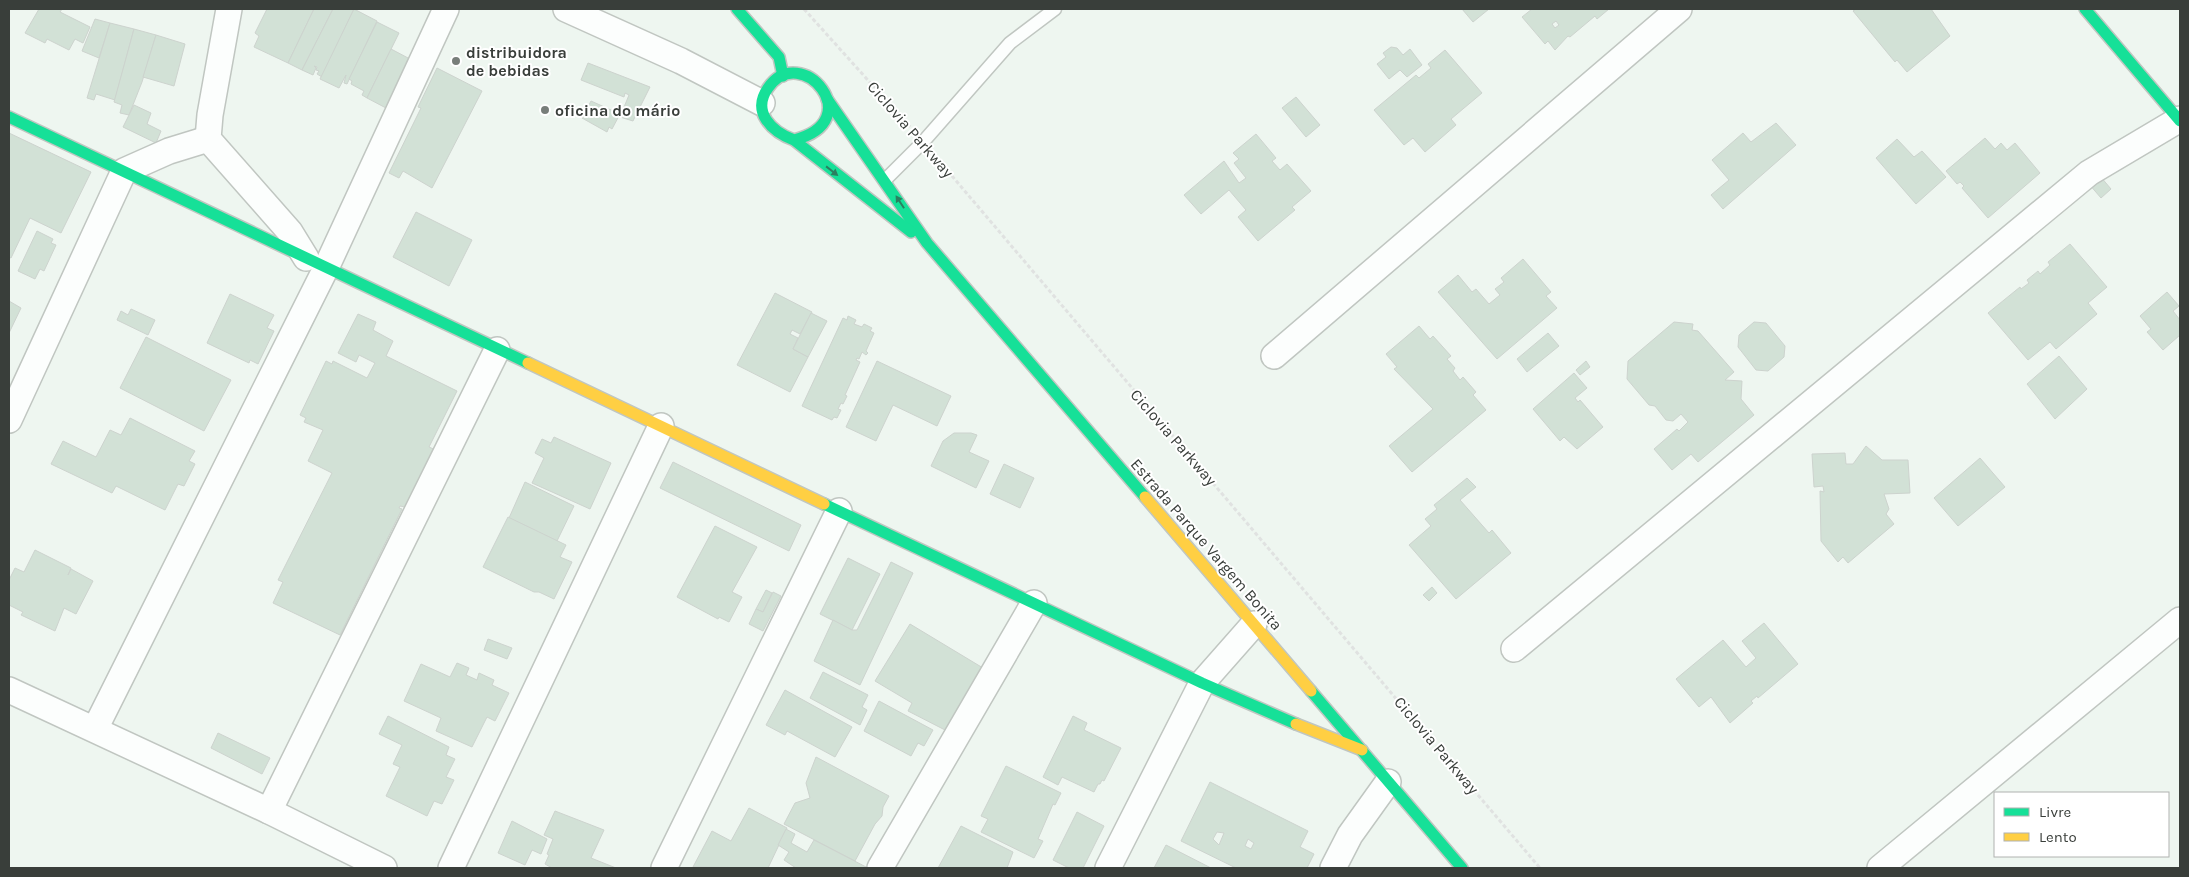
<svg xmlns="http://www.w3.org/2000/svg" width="2189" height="877" viewBox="0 0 2189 877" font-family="Karla,sans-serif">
<rect width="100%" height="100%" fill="#eef6f0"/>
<g fill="#d2e1d6" stroke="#cdd3ce" fill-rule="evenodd">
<polygon points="39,9 62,9 60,12 90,27 83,43 75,39 69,50 47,39 45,43 25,33"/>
<polygon points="267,9 314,9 288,63 254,47 259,36 255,33"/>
<polygon points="314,9 333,9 302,70 288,63"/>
<polygon points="333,9 354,9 322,77 317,74 319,71 316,70 317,67 314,66 316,68 313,75 302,70"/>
<polygon points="354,9 377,21 347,84 344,83 346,75 339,88 320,79"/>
<polygon points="1462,9 1489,9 1473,22"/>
<path d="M1532,9H1609L1597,19L1595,16L1570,37L1568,36L1555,50L1548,41L1545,44L1522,17ZM1556,21L1559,25L1555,28L1552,24Z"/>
<polygon points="1856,9 1931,9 1950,36 1907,72 1897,60 1895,62 1853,11"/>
<polygon points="95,19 110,23 99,58 82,51"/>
<polygon points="377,22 399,33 367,98 362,95 364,91 351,84 352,81 349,79"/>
<polygon points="110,23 134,29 115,100 96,94 94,100 87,98"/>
<polygon points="134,29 156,35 142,82 129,115 120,113 122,105 114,102"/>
<polygon points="156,35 185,44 174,86 143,77"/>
<polygon points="1391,47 1397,48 1403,55 1410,49 1422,65 1407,77 1400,70 1389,79 1377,64 1386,57 1383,53"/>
<polygon points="391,49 410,59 386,108 367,98"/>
<polygon points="1445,50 1482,93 1451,119 1456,125 1425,152 1413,138 1404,145 1374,110 1416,75 1419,78 1431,68 1428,64"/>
<polygon points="588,63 650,87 633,121 620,117 629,95 625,93 624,97 581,80"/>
<polygon points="437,68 482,91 432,188 403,171 399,178 389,173 421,108 418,107"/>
<polygon points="1296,97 1320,125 1306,137 1282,108"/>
<polygon points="591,101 620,114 612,129 609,127 607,132 582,118"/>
<polygon points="134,105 151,113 147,124 161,131 156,143 123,127"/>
<polygon points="1776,123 1796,145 1723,209 1711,195 1729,180 1712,160 1743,133 1751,142"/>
<polygon points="9,133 91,172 61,233 30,218 11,258 9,257"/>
<polygon points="1256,134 1276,158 1272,161 1280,170 1287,164 1311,191 1292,207 1295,210 1258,241 1238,217 1246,210 1229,190 1201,214 1184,195 1224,161 1239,183 1246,178 1234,163 1239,159 1233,153"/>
<polygon points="1985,138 1995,149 2001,143 2007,150 2015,143 2040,173 1988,218 1962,188 1964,186 1960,182 1957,184 1946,171"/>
<polygon points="1897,139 1914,157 1922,151 1946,177 1916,204 1876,158"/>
<polygon points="2100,176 2111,189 2101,198 2089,184"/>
<polygon points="416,212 472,240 449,286 393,257"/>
<polygon points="37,231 53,239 51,243 56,245 44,271 40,269 35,279 18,271"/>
<polygon points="2070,244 2107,287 2088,303 2097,314 2056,349 2050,342 2028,360 1988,313 2020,287 2021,289 2029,283 2027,280 2038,271 2040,274 2050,265 2048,262"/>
<polygon points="1523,259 1551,292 1546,296 1557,308 1497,359 1438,292 1458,275 1472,292 1476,289 1489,304 1500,295 1495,289 1504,282 1501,278"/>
<polygon points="2167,292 2179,306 2173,311 2180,320 2180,335 2163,350 2147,332 2151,329 2140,316"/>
<polygon points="775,293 812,312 800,334 792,330 790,334 798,338 793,349 808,357 790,392 737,365"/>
<polygon points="230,294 274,315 267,328 274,331 258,364 250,360 249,363 207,343"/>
<polygon points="9,301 21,308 9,333"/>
<polygon points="131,309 155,320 148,335 117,320 121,311 128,315"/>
<polygon points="811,313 827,321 808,357 793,349"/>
<polygon points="358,314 376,322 373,330 393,341 386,356 457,391 429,447 438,451 410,508 400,506 399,508 402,509 340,635 273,603 283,582 278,580 332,473 308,461 323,430 304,422 306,418 300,415 326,361 332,364 333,361 367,378 375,363 359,355 356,362 338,353"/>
<polygon points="848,316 856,320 854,324 862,327 864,324 872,328 870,331 874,333 866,351 868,353 866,355 862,352 859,359 857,358 856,360 860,362 845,395 847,396 843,404 841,403 838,409 841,410 837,418 834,417 832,420 802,406 843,318 847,320"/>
<polygon points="1674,322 1693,324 1692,330 1698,331 1734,372 1725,380 1742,381 1741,399 1754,415 1698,462 1691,454 1672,470 1654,449 1677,429 1679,431 1688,422 1681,414 1673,421 1666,420 1655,406 1649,405 1627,379 1628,361"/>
<polygon points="1754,322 1766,323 1785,346 1784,357 1768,371 1756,370 1738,347 1739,335"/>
<polygon points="1419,326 1430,339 1433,336 1451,356 1447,359 1455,368 1453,371 1460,380 1463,377 1476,392 1473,395 1486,410 1412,472 1389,446 1433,409 1394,369 1397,367 1386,354"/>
<polygon points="1548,333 1559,346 1527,372 1517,359"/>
<polygon points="146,337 231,380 204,431 120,388"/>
<polygon points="2059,356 2087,389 2055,419 2027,384"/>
<polygon points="877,361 951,396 937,426 893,405 876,441 846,427"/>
<polygon points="1586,361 1590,367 1580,375 1576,370"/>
<polygon points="1574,373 1587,388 1575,398 1578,402 1580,400 1603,427 1577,449 1564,437 1560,441 1533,409"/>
<polygon points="130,418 195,451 189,461 195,464 184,486 178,484 165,510 116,486 112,493 51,464 63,441 96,457 110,430 121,435"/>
<polygon points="954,433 971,433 977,435 969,452 989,461 976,488 931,466 943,441"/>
<polygon points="554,437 611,463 590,509 532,483 544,458 535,453 542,439 551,443"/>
<polygon points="1866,446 1882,460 1908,460 1910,493 1884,494 1889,509 1886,514 1894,524 1848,563 1843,557 1838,562 1821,541 1820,491 1824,492 1823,486 1814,487 1812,454 1845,453 1846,464 1853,464"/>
<polygon points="1980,458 2005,487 1958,526 1934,498"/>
<polygon points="673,462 801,525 789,551 660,488"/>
<polygon points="1004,464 1034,478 1020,508 990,494"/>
<polygon points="1467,478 1476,487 1460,500 1489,533 1492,530 1511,553 1456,599 1409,545 1431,526 1425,519 1437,509 1434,505"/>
<polygon points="525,482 574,506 557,541 509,518"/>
<polygon points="508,517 566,545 560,557 572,562 554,599 539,592 534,592 483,567"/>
<polygon points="715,526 757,547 732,592 742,597 729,622 719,617 718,619 677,597"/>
<polygon points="35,550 71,568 68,575 71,569 93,581 76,614 64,608 55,631 21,615 23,612 9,605 9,580 15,568 24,572"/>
<polygon points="848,558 880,574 852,630 820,614"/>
<polygon points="891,562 913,573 860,685 814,661 833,620 852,630 857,630"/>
<polygon points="1432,587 1437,593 1429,601 1423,595"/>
<polygon points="766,590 772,593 763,612 756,609"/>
<polygon points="773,592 781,596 763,631 749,624 756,609 763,612"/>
<polygon points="1764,623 1798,664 1758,698 1757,696 1751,701 1753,703 1730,723 1711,697 1699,707 1676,679 1723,640 1746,667 1756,658 1742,641"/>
<polygon points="910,624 983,668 947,731 908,711 912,703 875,681"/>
<polygon points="488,639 512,648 507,659 484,650"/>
<polygon points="457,663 469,668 466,675 477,680 479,673 494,680 492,685 509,693 495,721 487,717 472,747 436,731 441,718 404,701 421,664 450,677"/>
<polygon points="823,672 868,695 862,707 867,710 860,725 810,698"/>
<polygon points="785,690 852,727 835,757 787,731 785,735 766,725"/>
<polygon points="879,701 933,730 924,746 918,743 911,756 864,731"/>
<polygon points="388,716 449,747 446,755 455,759 446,777 454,780 442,804 434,801 427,816 386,796 400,767 393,764 402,745 379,734"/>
<polygon points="1073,716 1087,723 1084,730 1121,748 1104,781 1102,780 1100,784 1098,784 1094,792 1062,777 1058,785 1043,777"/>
<polygon points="218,733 270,758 262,774 211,748"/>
<polygon points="816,757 889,796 883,807 882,816 875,824 855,861 784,824 795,803 810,798 806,783"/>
<polygon points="1006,766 1061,793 1055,805 1053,804 1038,839 1043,841 1034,858 981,832 988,819 981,816"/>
<path d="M1210,782L1308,831L1300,847L1314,854L1307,868H1236L1181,841ZM1217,832L1224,833L1219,845L1213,839ZM1248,839L1254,843L1251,849L1245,846Z"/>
<polygon points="749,808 787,828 768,868 693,867 712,831 731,841"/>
<polygon points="555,811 604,830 591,858 616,868 552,868 545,864 549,855 547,854 553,839 544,835"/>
<polygon points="1077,812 1104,826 1083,868 1069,868 1053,860"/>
<polygon points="512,821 547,839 541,854 532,850 525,865 498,853"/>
<polygon points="961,826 1013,852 1007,868 938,868"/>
<polygon points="786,829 795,834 791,843 807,852 814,840 868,868 796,868 784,860 789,852 778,845"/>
<polygon points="1166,845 1211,868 1154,868"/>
</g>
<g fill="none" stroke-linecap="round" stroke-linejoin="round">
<g stroke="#c0c6c1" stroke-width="15">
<polyline id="lane" points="885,180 923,142 1010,43 1055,9"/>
</g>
<g stroke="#c0c6c1" stroke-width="28">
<g id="street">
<polyline points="229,9 210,115 208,139 290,232 306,258"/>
<polyline points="566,9 681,61 762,103"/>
<polyline points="1274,356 1679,9"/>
<polyline points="9,420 124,171 169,151 208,139"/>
<polyline points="1514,649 2089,173 2180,119"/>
<polyline points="9,690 269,811 384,868"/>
<polyline points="95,729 326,268 446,9"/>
<polyline points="269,811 497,350"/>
<polyline points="451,868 661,426"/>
<polyline points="664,868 839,511"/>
<polyline points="880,868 1034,603"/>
<polyline points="1108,868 1202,683 1254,624"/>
<polyline points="1333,868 1350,835 1388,782"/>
<polyline points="1880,868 2180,620"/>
</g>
</g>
<g stroke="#c0c6c1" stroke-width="14">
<g id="fast">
<polyline points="737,9 779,57 783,76"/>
<polyline points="2085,9 2180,121"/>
<polyline points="827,99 927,243 1145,497"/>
<polyline points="9,117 528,363"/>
<path d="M794,140C870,121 801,40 768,88C751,112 772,132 794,140L911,232"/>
<polyline points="824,504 1202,683 1296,724"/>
<polyline points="1311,691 1462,868"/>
</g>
</g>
<g stroke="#c0c6c1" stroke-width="14">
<g id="slow">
<polyline points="528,363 824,504"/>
<polyline points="1145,497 1311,691"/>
<polyline points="1296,724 1362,750"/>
</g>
</g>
<g stroke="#e0e2e1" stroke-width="3" stroke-dasharray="4 2.5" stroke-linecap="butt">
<polyline points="804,9 910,127"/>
<polyline points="935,156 1540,868"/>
</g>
<use href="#lane" stroke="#fcfefd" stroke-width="12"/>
<use href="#street" stroke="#fcfefd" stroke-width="25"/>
<use href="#fast" stroke="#16e098" stroke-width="11"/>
<use href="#slow" stroke="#ffcf43" stroke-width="11"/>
</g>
<defs><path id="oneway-solid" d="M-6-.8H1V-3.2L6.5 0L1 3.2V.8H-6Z" transform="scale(1.25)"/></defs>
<g fill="#2b7f60">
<use href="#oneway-solid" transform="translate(832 171) rotate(38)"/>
<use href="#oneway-solid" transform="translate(900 202) rotate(-123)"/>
</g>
<g fill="#787e7a" stroke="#fff" stroke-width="2">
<circle cx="456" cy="61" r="5"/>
<circle cx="545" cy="110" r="5"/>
</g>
<g text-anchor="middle" stroke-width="4" stroke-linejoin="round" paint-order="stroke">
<g font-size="16" font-weight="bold" fill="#393e3a" stroke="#fff" text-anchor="start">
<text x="466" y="58">distribuidora<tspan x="466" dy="18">de bebidas</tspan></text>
<text x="555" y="116">oficina do mário</text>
</g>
<g font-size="16" fill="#393e3a" stroke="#fff">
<text transform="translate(911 129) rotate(49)" y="6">Ciclovia Parkway</text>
<text transform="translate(1174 437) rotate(49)" y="6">Ciclovia Parkway</text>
<text transform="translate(1207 544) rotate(49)" y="6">Estrada Parque Vargem Bonita</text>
<text transform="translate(1437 745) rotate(50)" y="6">Ciclovia Parkway</text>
</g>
</g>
<rect width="2189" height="877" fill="none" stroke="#393e3a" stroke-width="20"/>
<rect x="1994" y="792" width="175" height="65" fill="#ffffff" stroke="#b0b2b0"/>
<rect x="2004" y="808" width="25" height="8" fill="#16e098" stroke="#b0b2b0"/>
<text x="2039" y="817" font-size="15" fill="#393e3a">Livre</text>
<rect x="2004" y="833" width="25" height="8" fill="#ffcf43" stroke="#b0b2b0"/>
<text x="2039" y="842" font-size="15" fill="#393e3a">Lento</text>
</svg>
